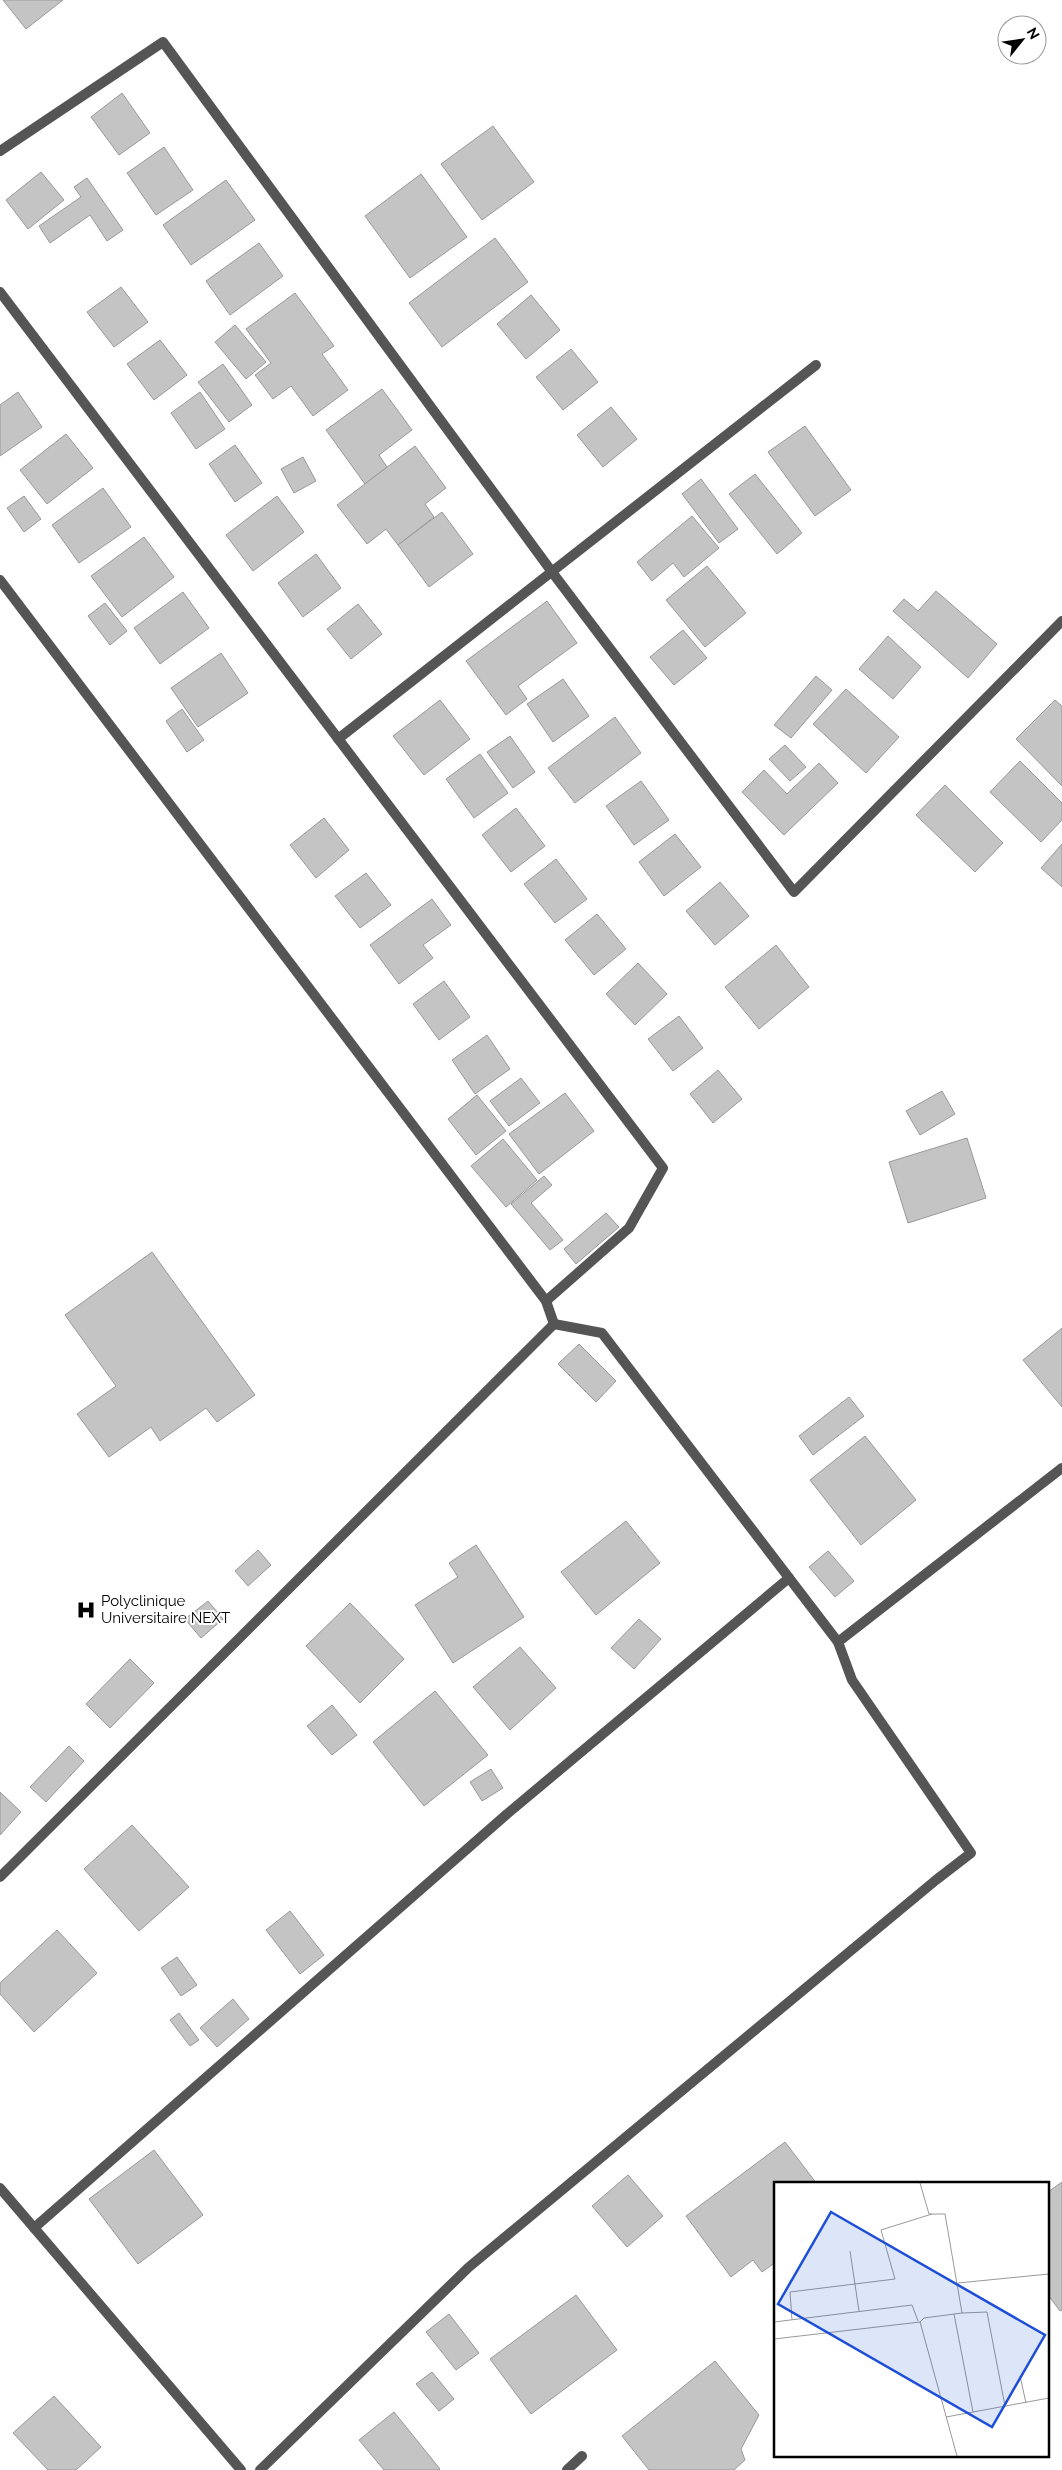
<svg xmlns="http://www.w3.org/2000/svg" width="1062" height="2470" viewBox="0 0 1062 2470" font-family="Raleway,sans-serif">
<rect width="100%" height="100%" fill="#fff"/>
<g fill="#c4c4c4" stroke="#999">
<polygon points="3,0 63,0 26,29"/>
<polygon points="122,93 150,133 119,155 91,117"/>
<polygon points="493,126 534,182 482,220 441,164"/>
<polygon points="164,147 193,190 156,215 127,173"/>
<polygon points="41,172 64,200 28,229 6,200"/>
<polygon points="421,174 467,237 410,278 365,216"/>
<polygon points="87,178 123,230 107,241 90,215 50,243 39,226 81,197 74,187"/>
<polygon points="226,180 255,220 191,265 163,225"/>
<polygon points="495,238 528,282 442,347 409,303"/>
<polygon points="259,243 283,276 230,315 206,281"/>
<polygon points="121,287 148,322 114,347 87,312"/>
<polygon points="295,293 334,346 322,354 348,390 313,416 291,386 273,399 255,375 271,363 246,329"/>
<polygon points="531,295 560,330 526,359 497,324"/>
<polygon points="235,325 266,362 246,379 215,342"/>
<polygon points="160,340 187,375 154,400 127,364"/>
<polygon points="571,349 598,382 563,410 536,377"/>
<polygon points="223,364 252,405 229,422 198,382"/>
<polygon points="382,389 412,430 379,455 387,467 365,484 326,430"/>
<polygon points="18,392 42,427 0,456 0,405"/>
<polygon points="200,392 225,429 196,449 171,413"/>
<polygon points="611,407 637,439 603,467 577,435"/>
<polygon points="805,426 851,490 815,516 768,452"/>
<polygon points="66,434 93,468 47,504 20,470"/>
<polygon points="235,445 262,483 235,502 209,464"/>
<polygon points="415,446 446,488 425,504 434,517 398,545 386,529 367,544 337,505"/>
<polygon points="303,457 316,481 294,493 281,469"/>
<polygon points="755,474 802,533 777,554 729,494"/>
<polygon points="701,479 738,529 719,543 682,494"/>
<polygon points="103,488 131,527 79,563 52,525"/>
<polygon points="24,496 41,519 24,532 7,508"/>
<polygon points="277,496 304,532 253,571 226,535"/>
<polygon points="442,512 473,554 429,587 398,545"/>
<polygon points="692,516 719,548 684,577 673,563 652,581 637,562"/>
<polygon points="144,537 174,577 122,617 91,576"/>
<polygon points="316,554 341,588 303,617 278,583"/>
<polygon points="707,566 746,613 705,647 666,600"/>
<polygon points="936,591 997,644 968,678 893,611 904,599 918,611"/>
<polygon points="183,592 209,628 160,664 134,628"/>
<polygon points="547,601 577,643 518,686 527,699 506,715 466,661"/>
<polygon points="105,603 127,631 110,645 88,616"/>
<polygon points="358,604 382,634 351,659 327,629"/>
<polygon points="683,630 707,658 674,685 650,657"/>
<polygon points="888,636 921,667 893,699 859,669"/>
<polygon points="221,653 248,693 198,727 171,688"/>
<polygon points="816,676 832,690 791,738 774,725"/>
<polygon points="563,679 589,716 553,742 527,704"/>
<polygon points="846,689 899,737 866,773 813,724"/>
<polygon points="440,700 470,739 424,775 393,736"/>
<polygon points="1055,700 1062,706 1062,786 1016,739"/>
<polygon points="182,709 204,740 187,752 166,721"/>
<polygon points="615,717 641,753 575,803 548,768"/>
<polygon points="510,736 535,772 513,788 487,752"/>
<polygon points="785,745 806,767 790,781 769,759"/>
<polygon points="480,754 508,793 474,818 446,779"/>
<polygon points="1020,761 1062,803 1062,820 1041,842 990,792"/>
<polygon points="819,763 838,783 784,835 742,792 764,770 787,794"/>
<polygon points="641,781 669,820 634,845 606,806"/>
<polygon points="945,785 1003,843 975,872 916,815"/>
<polygon points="516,808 545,846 511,872 482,835"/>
<polygon points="324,818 349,850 316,878 290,845"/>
<polygon points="675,834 701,867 664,896 639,862"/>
<polygon points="1062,844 1062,887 1041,868"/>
<polygon points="556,859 587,899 555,923 524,884"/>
<polygon points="366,873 391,905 360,928 335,896"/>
<polygon points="720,882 749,916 715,945 686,911"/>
<polygon points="432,899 451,925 423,945 433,958 399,984 370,945"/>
<polygon points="597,914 626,949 594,975 565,940"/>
<polygon points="776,945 809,987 759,1029 725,987"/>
<polygon points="638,963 667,994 635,1025 606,994"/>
<polygon points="444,981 470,1017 439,1040 413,1004"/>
<polygon points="679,1016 703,1048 673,1071 648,1039"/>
<polygon points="487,1035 510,1069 475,1094 452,1060"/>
<polygon points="718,1070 742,1099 713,1123 690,1094"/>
<polygon points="521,1078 540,1103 509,1126 490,1101"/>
<polygon points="942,1091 955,1114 920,1135 906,1111"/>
<polygon points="565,1093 594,1131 539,1174 509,1134"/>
<polygon points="477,1095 506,1131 476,1155 448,1119"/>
<polygon points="967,1138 986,1198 908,1223 889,1162"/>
<polygon points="503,1139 537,1180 506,1207 471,1166"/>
<polygon points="544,1176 552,1185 531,1203 563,1240 550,1250 511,1204"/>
<polygon points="606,1213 619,1227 576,1264 564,1249"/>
<polygon points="152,1252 255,1395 217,1422 206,1408 160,1441 151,1427 109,1457 77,1414 116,1386 65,1315"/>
<polygon points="1062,1328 1062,1407 1023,1360"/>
<polygon points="579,1344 616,1381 596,1402 558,1364"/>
<polygon points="849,1397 864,1416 813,1455 799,1436"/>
<polygon points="865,1436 916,1500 861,1545 810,1480"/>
<polygon points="626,1521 660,1563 596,1615 561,1572"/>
<polygon points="476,1545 524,1617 453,1663 415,1605 458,1577 449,1563"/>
<polygon points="258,1550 271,1565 248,1586 235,1571"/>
<polygon points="828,1551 854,1581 835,1597 809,1567"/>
<polygon points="208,1601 223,1619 201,1638 185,1619"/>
<polygon points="350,1603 404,1659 360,1703 306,1646"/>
<polygon points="639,1619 661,1639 634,1669 611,1648"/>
<polygon points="520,1647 556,1688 510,1730 473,1687"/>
<polygon points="130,1659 154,1683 110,1728 86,1704"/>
<polygon points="435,1691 488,1755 424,1806 373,1742"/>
<polygon points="332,1705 357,1735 332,1755 307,1726"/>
<polygon points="69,1746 84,1761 46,1802 30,1787"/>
<polygon points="491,1769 503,1788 482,1801 470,1782"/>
<polygon points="0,1792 21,1812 0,1835"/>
<polygon points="132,1825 189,1887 139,1931 84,1869"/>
<polygon points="290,1911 324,1955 300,1974 266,1930"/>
<polygon points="57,1930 97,1973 34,2032 0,1994 0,1983"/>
<polygon points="177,1957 197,1985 181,1996 161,1968"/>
<polygon points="233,1999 249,2019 217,2047 200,2028"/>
<polygon points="179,2013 199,2040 190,2046 170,2020"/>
<polygon points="785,2142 817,2184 776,2184 776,2262 762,2272 753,2260 731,2277 686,2216"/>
<polygon points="154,2150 203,2215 138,2264 89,2199"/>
<polygon points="628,2175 663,2216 627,2247 592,2206"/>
<polygon points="1062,2182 1062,2310 1060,2311 1048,2295 1048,2192"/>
<polygon points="576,2295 617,2350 531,2414 490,2359"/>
<polygon points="449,2314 479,2353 456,2370 426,2332"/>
<polygon points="715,2361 759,2415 741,2449 745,2460 734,2470 649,2470 622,2436"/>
<polygon points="432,2372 454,2399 439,2411 416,2384"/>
<polygon points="54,2396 101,2447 76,2470 48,2470 13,2433"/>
<polygon points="394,2412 440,2469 439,2470 384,2470 359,2440"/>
</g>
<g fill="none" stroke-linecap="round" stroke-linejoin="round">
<g stroke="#555" stroke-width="10">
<polyline points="0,151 163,42 552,572 794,892 1062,621"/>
<polyline points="0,292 663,1168 629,1228 546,1301"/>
<polyline points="0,580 546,1301 554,1324"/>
<polyline points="338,739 816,365"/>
<polyline points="554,1324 602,1333 838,1642 1062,1468"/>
<polyline points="0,1877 554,1324"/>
<polyline points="0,2188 241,2470"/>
<polyline points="34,2228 507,1814 789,1578"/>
<polyline points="260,2470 469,2267 936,1880 971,1853 852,1680 838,1642"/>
<polyline points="567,2470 582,2456"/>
</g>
</g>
<defs>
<g id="hospital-bare" transform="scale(1.5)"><path d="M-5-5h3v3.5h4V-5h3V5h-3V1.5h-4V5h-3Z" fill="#000" stroke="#fff" stroke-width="2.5" paint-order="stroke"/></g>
</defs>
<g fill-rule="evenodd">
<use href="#hospital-bare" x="86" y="1610"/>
</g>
<g text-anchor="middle" stroke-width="4" stroke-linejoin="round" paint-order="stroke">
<g font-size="15" fill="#000" stroke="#fff" text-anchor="start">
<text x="101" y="1606">Polyclinique<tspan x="101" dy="17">Universitaire NEXT</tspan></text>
</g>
</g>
<g transform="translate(774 2182)">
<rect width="275" height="275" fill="#fff"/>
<path fill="none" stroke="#999" stroke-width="1" d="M76,69L85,129M184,101L275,92M188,131L213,130L231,224M180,132L199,230M18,138L16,110L121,97L107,48L158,32M0,140L138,123L144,139M146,140L183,274M0,157L146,140L150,136L188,131L171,32H155L146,1M246,194L252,221M172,235L275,216"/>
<path fill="#1d4ed8" fill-opacity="0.15" stroke="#1d4ed8" stroke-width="2.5" d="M57,30L271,153L218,245L4,122Z"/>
<rect width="275" height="275" fill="none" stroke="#000" stroke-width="2.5"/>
</g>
<g transform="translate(1022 40) rotate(60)"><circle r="24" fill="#ffffff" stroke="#999999"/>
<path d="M0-4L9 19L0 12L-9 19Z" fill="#000000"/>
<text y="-8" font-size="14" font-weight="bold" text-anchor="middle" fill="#000000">N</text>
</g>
</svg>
